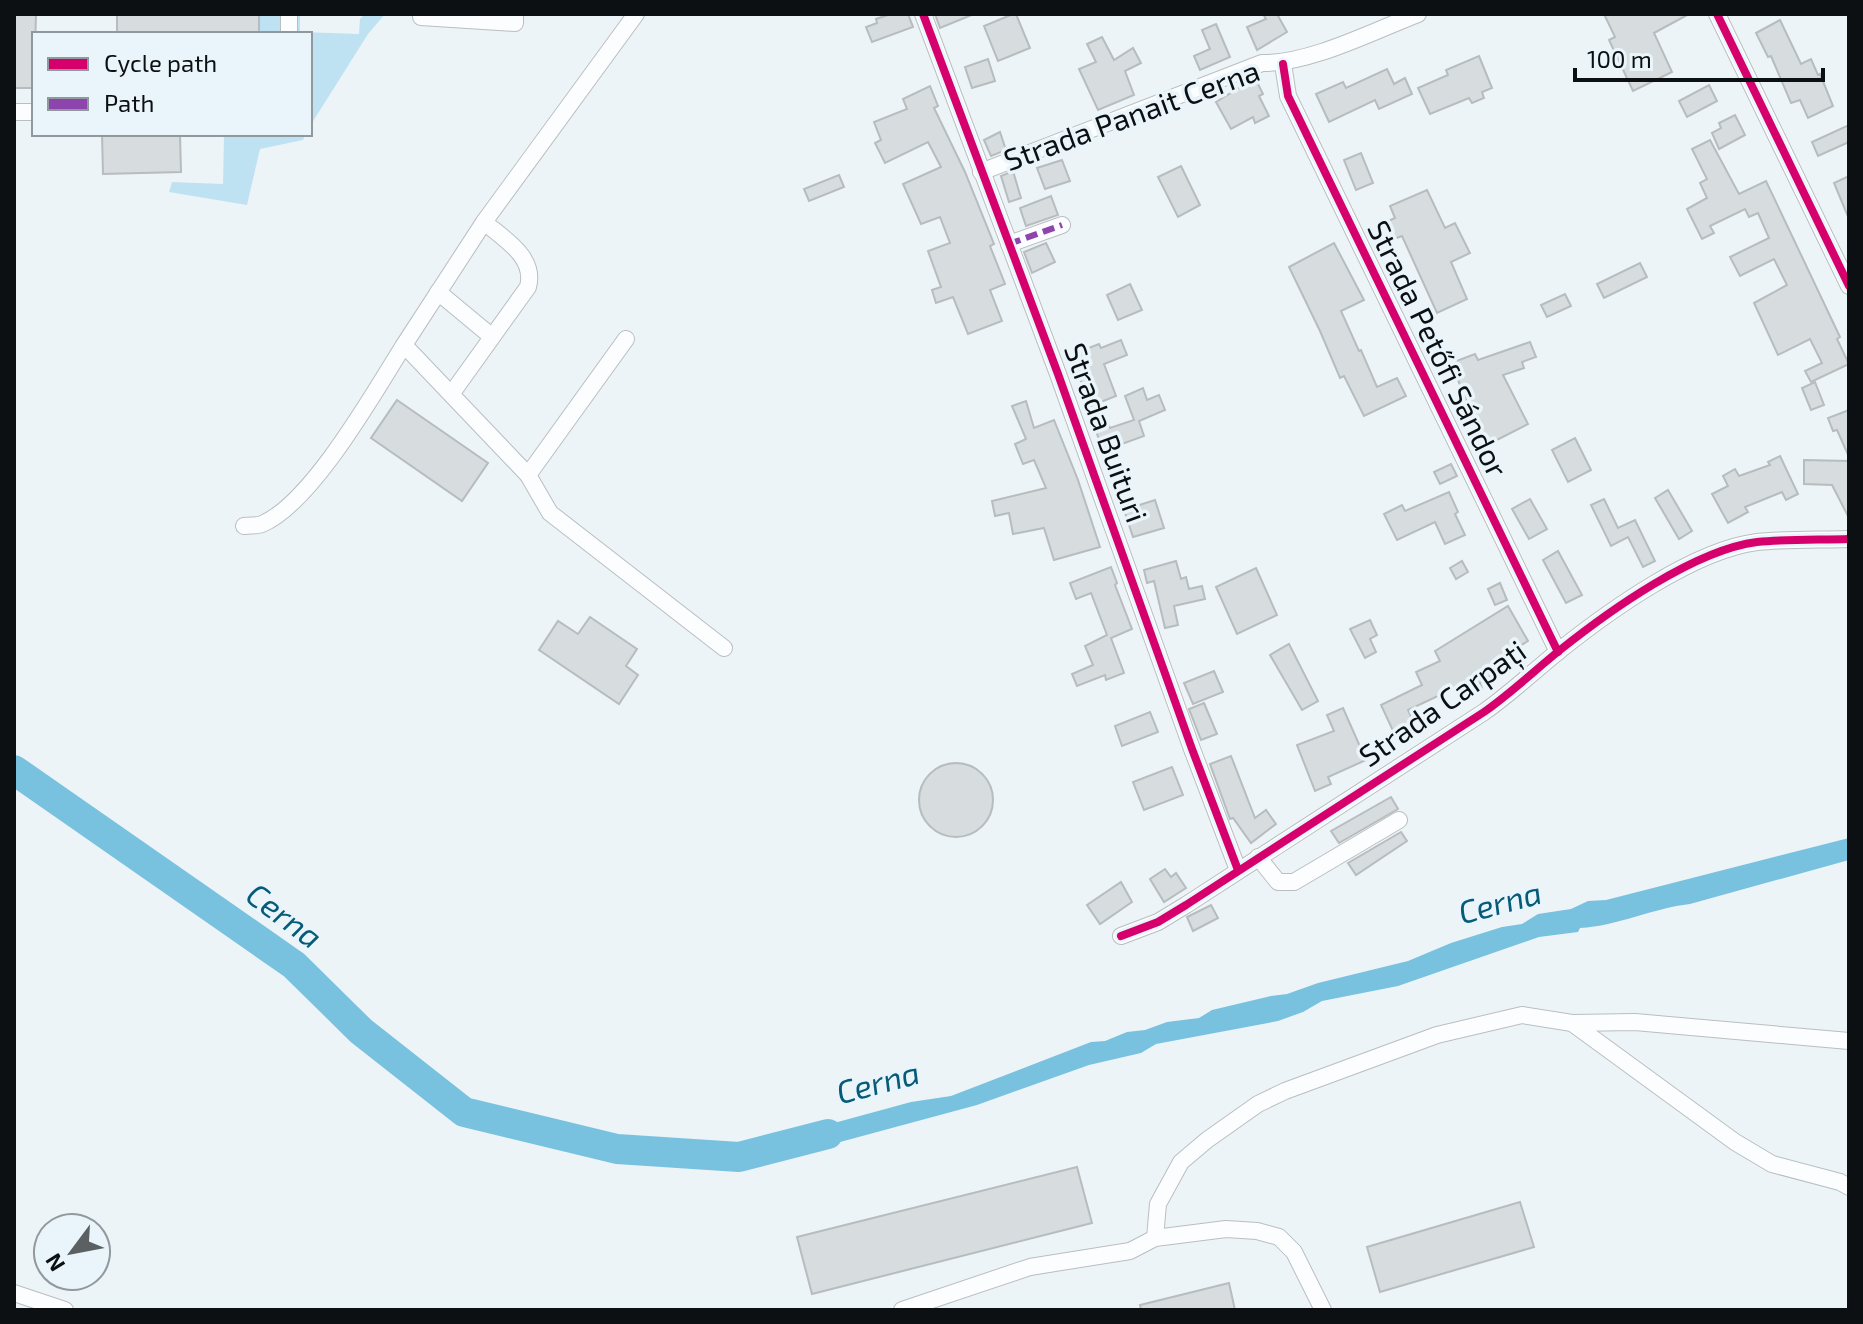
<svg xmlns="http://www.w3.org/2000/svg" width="1863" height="1324" viewBox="0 0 1863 1324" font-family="'Exo 2',sans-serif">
<rect width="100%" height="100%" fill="#edf4f7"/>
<g fill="#bfe2f2">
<rect x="259" y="14" width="23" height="20"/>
<polygon points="295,14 300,14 300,32 359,34 360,19 364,15 385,14 368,34 310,126 310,34 295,34"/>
<polygon points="224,134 306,134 303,140 260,149 247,205 169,192 172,182 223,184"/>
</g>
<path fill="#78c2df" d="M1849,838V860L1690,904C1653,908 1618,926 1580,928L1578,932L1539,937L1398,986L1322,1001L1303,1012L1278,1021L1156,1044L1141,1053L1089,1065L977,1105L792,1155L790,1135L911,1102L951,1096L1091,1042L1105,1041L1127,1032L1145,1030L1167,1022L1199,1018L1212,1010L1271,996L1287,994L1318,983L1408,961L1451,943L1502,927L1522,924L1538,914L1571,909L1588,901L1606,900Z"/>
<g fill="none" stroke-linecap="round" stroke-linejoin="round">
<polyline stroke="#78c2df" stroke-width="30" points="14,770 294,965 361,1031 464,1112 617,1149 739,1157 828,1134"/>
</g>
<g fill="#d7dcdf" stroke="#b7bcbf" stroke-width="2">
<polygon points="14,14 36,14 34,88 14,88"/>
<rect x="117" y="14" width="142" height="20"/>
<polygon points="891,14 908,14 913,27 872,42 866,27 877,23 876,19"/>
<polygon points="935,14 974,14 940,28"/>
<polygon points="1013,14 1016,14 1030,48 998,61 984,26"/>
<polygon points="1263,14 1277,14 1287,32 1257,50 1247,27 1266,19"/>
<polygon points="1604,14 1689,14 1654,33 1672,72 1633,91 1609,40 1615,37"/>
<polygon points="1780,20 1801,64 1811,59 1818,75 1820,74 1833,106 1808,118 1800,100 1791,103 1771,56 1768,57 1756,33"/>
<polygon points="1216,24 1230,57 1200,70 1194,56 1210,49 1202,30"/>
<polygon points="1102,37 1114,60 1133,48 1141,63 1125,71 1134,95 1098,110 1079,69 1096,62 1087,44"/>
<polygon points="1479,56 1492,88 1482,92 1484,98 1472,103 1469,98 1430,114 1418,88 1448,75 1446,70"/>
<polygon points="988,59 995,81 972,88 965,67"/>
<polygon points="1387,69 1394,84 1405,78 1412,94 1379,109 1375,100 1329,122 1316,94 1343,82 1346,88"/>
<polygon points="1255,78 1263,94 1259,96 1269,116 1255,123 1253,117 1231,129 1216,102"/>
<polygon points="1709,85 1717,101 1687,117 1679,101"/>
<polygon points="930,86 938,106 934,108 965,172 994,244 990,246 1005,284 990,290 1002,321 968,334 953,297 936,303 932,290 941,287 928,251 950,243 940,217 921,224 903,184 941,167 928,142 885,163 875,143 881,140 874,122 907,109 903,99"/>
<polygon points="1735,115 1745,135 1719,149 1712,133 1721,128 1719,123"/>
<polygon points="1849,125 1849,142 1818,156 1812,142"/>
<polygon points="1000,132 1006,150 991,156 984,140"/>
<polygon points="102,134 180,134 181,172 103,174"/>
<polygon points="1710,140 1739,194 1766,181 1840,337 1837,339 1849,364 1811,382 1805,371 1822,363 1810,339 1778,355 1754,303 1787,285 1774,259 1740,276 1730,257 1769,238 1758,213 1749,217 1745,209 1710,226 1714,233 1702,239 1687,209 1707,198 1700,183 1707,179 1692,149"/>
<polygon points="1361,153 1373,183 1356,190 1344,160"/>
<polygon points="1062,160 1070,181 1045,189 1037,168"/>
<polygon points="1181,166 1200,205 1178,217 1158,177"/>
<polygon points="1013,171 1021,198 1009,202 1001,176"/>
<polygon points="839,175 844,187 809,201 804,189"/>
<polygon points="1849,176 1849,219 1834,183"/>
<polygon points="1427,190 1445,228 1455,223 1470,253 1451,262 1467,299 1437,313 1402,236 1394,239 1386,222 1395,218 1390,206"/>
<polygon points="1051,196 1058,215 1026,226 1020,208"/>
<polygon points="1046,243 1055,262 1032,273 1024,252"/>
<polygon points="1334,243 1364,300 1341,311 1359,351 1361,350 1377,387 1397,378 1406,396 1364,416 1344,376 1340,378 1320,331 1289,267"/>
<polygon points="1640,263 1647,277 1604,298 1597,284"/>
<polygon points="1130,284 1142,310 1118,320 1107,295"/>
<polygon points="1565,294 1571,306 1547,317 1541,305"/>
<polygon points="1121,340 1127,355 1104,364 1116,396 1091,406 1070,355 1099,344 1101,348"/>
<polygon points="1530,342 1536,357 1522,362 1524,368 1503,375 1528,424 1485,446 1451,363 1475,354 1478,360"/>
<polygon points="1815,382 1824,405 1811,410 1802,388"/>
<polygon points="1143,388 1147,400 1159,395 1165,410 1139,421 1144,436 1103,451 1095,428 1108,423 1110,428 1134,420 1125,396"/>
<polygon points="397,400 488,463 462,501 371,438"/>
<polygon points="1026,401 1034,428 1054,420 1078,480 1100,547 1054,560 1044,528 1013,534 1009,513 995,516 992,501 1046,488 1034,460 1023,464 1015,444 1026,439 1012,406"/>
<polygon points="1849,410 1849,457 1837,430 1833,431 1828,418"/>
<polygon points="1575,438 1591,470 1568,482 1552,450"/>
<polygon points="1780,456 1798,494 1786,500 1782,492 1745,507 1748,512 1728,523 1712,494 1728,486 1723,476 1735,469 1739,476 1770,465 1768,462"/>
<polygon points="1804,460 1849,461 1849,518 1832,485 1804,484"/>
<polygon points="1451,464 1457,476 1440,484 1434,472"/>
<polygon points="1668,490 1692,531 1679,539 1655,498"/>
<polygon points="1449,492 1458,512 1455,514 1465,535 1445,544 1435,522 1397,540 1384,514 1402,505 1405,511"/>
<polygon points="1530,499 1547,529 1529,539 1512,509"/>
<polygon points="1604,499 1618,528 1635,520 1655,561 1643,567 1628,537 1611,546 1591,505"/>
<polygon points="1155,500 1164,528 1133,537 1124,510"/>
<polygon points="1558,551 1582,595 1566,603 1543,560"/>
<polygon points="1176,561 1181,579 1186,577 1189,589 1202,586 1205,599 1174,606 1178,625 1165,628 1154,581 1147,583 1144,570"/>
<polygon points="1462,561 1468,572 1456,579 1450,568"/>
<polygon points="1111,567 1117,583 1115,585 1132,629 1111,638 1124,673 1106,680 1105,675 1077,686 1072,674 1093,665 1085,646 1107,635 1091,593 1076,599 1070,583"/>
<polygon points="1256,568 1277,615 1237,634 1216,587"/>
<polygon points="1500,583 1507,600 1495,605 1488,589"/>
<polygon points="1508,606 1528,641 1500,658 1506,667 1480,683 1482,688 1464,699 1457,687 1408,710 1414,723 1394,733 1381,705 1422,685 1416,672 1440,661 1435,651"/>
<polygon points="590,617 637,649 626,666 638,675 619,704 539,650 558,621 578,634"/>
<polygon points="1370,620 1377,635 1370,639 1376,652 1365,658 1350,629"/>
<polygon points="1289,644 1318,701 1302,710 1270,655"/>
<polygon points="1214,671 1223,692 1193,704 1184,683"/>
<polygon points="1204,703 1217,734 1201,740 1189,709"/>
<polygon points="1343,708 1366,760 1328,777 1331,784 1315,791 1297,745 1334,731 1327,715"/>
<polygon points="1150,712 1158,732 1122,746 1115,726"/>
<polygon points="1231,756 1255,818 1266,810 1276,824 1251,843 1233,818 1230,819 1210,764"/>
<circle cx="956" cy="800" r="37"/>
<polygon points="1172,767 1183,795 1144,810 1133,782"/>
<polygon points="1391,797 1398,809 1339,843 1331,831"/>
<polygon points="1401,832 1407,841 1356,875 1348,863"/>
<polygon points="1165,869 1171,877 1176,873 1186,888 1164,902 1150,879"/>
<polygon points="1121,882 1132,902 1100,924 1087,905"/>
<polygon points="1211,905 1218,918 1193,931 1187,917"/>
<polygon points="1077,1167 1092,1223 812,1294 797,1237"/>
<polygon points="1520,1202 1534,1247 1380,1292 1367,1247"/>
<polygon points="1229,1283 1235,1310 1141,1310 1140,1305"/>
</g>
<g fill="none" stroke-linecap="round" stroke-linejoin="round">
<g stroke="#b9bec1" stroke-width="18">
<g id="minor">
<polyline points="421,14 421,17 515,23 515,14"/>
<polyline points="636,14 484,222 404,345 528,475 550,513 724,648"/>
<polyline points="923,14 1058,374 1192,749 1238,870"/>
<polyline points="1717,14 1849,286"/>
<polyline points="289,34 289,14"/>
<polyline points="1283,64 1288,96 1558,652"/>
<polyline points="14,112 34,112"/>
<path d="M981,172L1262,63C1310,64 1373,31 1418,14"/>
<polyline points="1009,244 1062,225"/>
<polyline points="438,292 491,336"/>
<path d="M452,393L528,287C536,257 504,239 484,222"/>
<polyline points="528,475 626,339"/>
<path d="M244,526C250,525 257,526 262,524C312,503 375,391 404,345"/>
<polyline points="1258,857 1278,882 1294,882 1399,820"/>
<path d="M1121,936L1158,922L1186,905L1484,712C1511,693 1534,671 1560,650C1609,611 1694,550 1757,542C1787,539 1819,540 1849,539"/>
<polyline points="1572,1023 1635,1022 1849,1041"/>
<polyline points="1155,1238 1158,1204 1181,1162 1207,1140 1258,1104 1285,1091 1437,1035 1522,1015 1572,1023 1735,1142 1772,1164 1840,1182 1849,1187"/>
<polyline points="14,1293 65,1310"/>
<polyline points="902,1310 1030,1267 1130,1251 1155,1238 1226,1229 1257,1231 1279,1237 1294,1252 1323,1310"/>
</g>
</g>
<use href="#minor" stroke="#fcfdfe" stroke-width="16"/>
<polyline stroke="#8e44ad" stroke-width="6" stroke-dasharray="12 6" stroke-linecap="butt" points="1009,244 1062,225"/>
<g stroke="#e9f5fb" stroke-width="13">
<g id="cycleway">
<polyline points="923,14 1058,374 1192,749 1238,870"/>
<polyline points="1717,14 1849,286"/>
<polyline points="1283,64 1288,96 1558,652"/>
<path d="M1121,936L1158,922L1186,905L1484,712C1511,693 1534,671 1560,650C1609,611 1694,550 1757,542C1787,539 1819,540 1849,539"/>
</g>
</g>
<use href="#cycleway" stroke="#d6006c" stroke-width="8"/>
</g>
<g text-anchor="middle" stroke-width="7" stroke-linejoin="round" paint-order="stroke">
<g font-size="30" fill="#0c1012" stroke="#e9f5fb">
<text transform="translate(1132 116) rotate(-20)" y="10">Strada Panait Cerna</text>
<text transform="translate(1437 349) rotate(64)" y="10">Strada Petőfi Sándor</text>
<text transform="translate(1105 433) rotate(70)" y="10">Strada Buituri</text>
<text transform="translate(1443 704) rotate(-35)" y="10">Strada Carpați</text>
</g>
<g font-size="32" font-style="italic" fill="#065b78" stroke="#e9f5fb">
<text transform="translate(1500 903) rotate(-15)" y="11">Cerna</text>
<text transform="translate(284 916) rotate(37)" y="11">Cerna</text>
<text transform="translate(878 1083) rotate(-15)" y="11">Cerna</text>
</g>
</g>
<rect width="1863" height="1324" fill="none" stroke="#0c1012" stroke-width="32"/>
<rect x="32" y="32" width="280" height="104" fill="#e9f5fb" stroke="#91999e" stroke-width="2"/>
<rect x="48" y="58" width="40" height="12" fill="#d6006c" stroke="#91999e" stroke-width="2"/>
<text x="104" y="72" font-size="24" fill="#0c1012">Cycle path</text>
<rect x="48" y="98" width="40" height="12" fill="#8e44ad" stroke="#91999e" stroke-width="2"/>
<text x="104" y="112" font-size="24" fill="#0c1012">Path</text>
<g transform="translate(72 1252) rotate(238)"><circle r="38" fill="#e9f5fb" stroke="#91999e" stroke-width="2"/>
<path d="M0-6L14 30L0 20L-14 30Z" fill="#5b6062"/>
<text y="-12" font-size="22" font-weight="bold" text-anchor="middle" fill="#0c1012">N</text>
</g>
<path d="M1575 68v12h248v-12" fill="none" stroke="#0c1012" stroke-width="4"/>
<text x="1587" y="68" font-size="24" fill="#0c1012" stroke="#e9f5fb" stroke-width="6" paint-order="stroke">100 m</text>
</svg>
